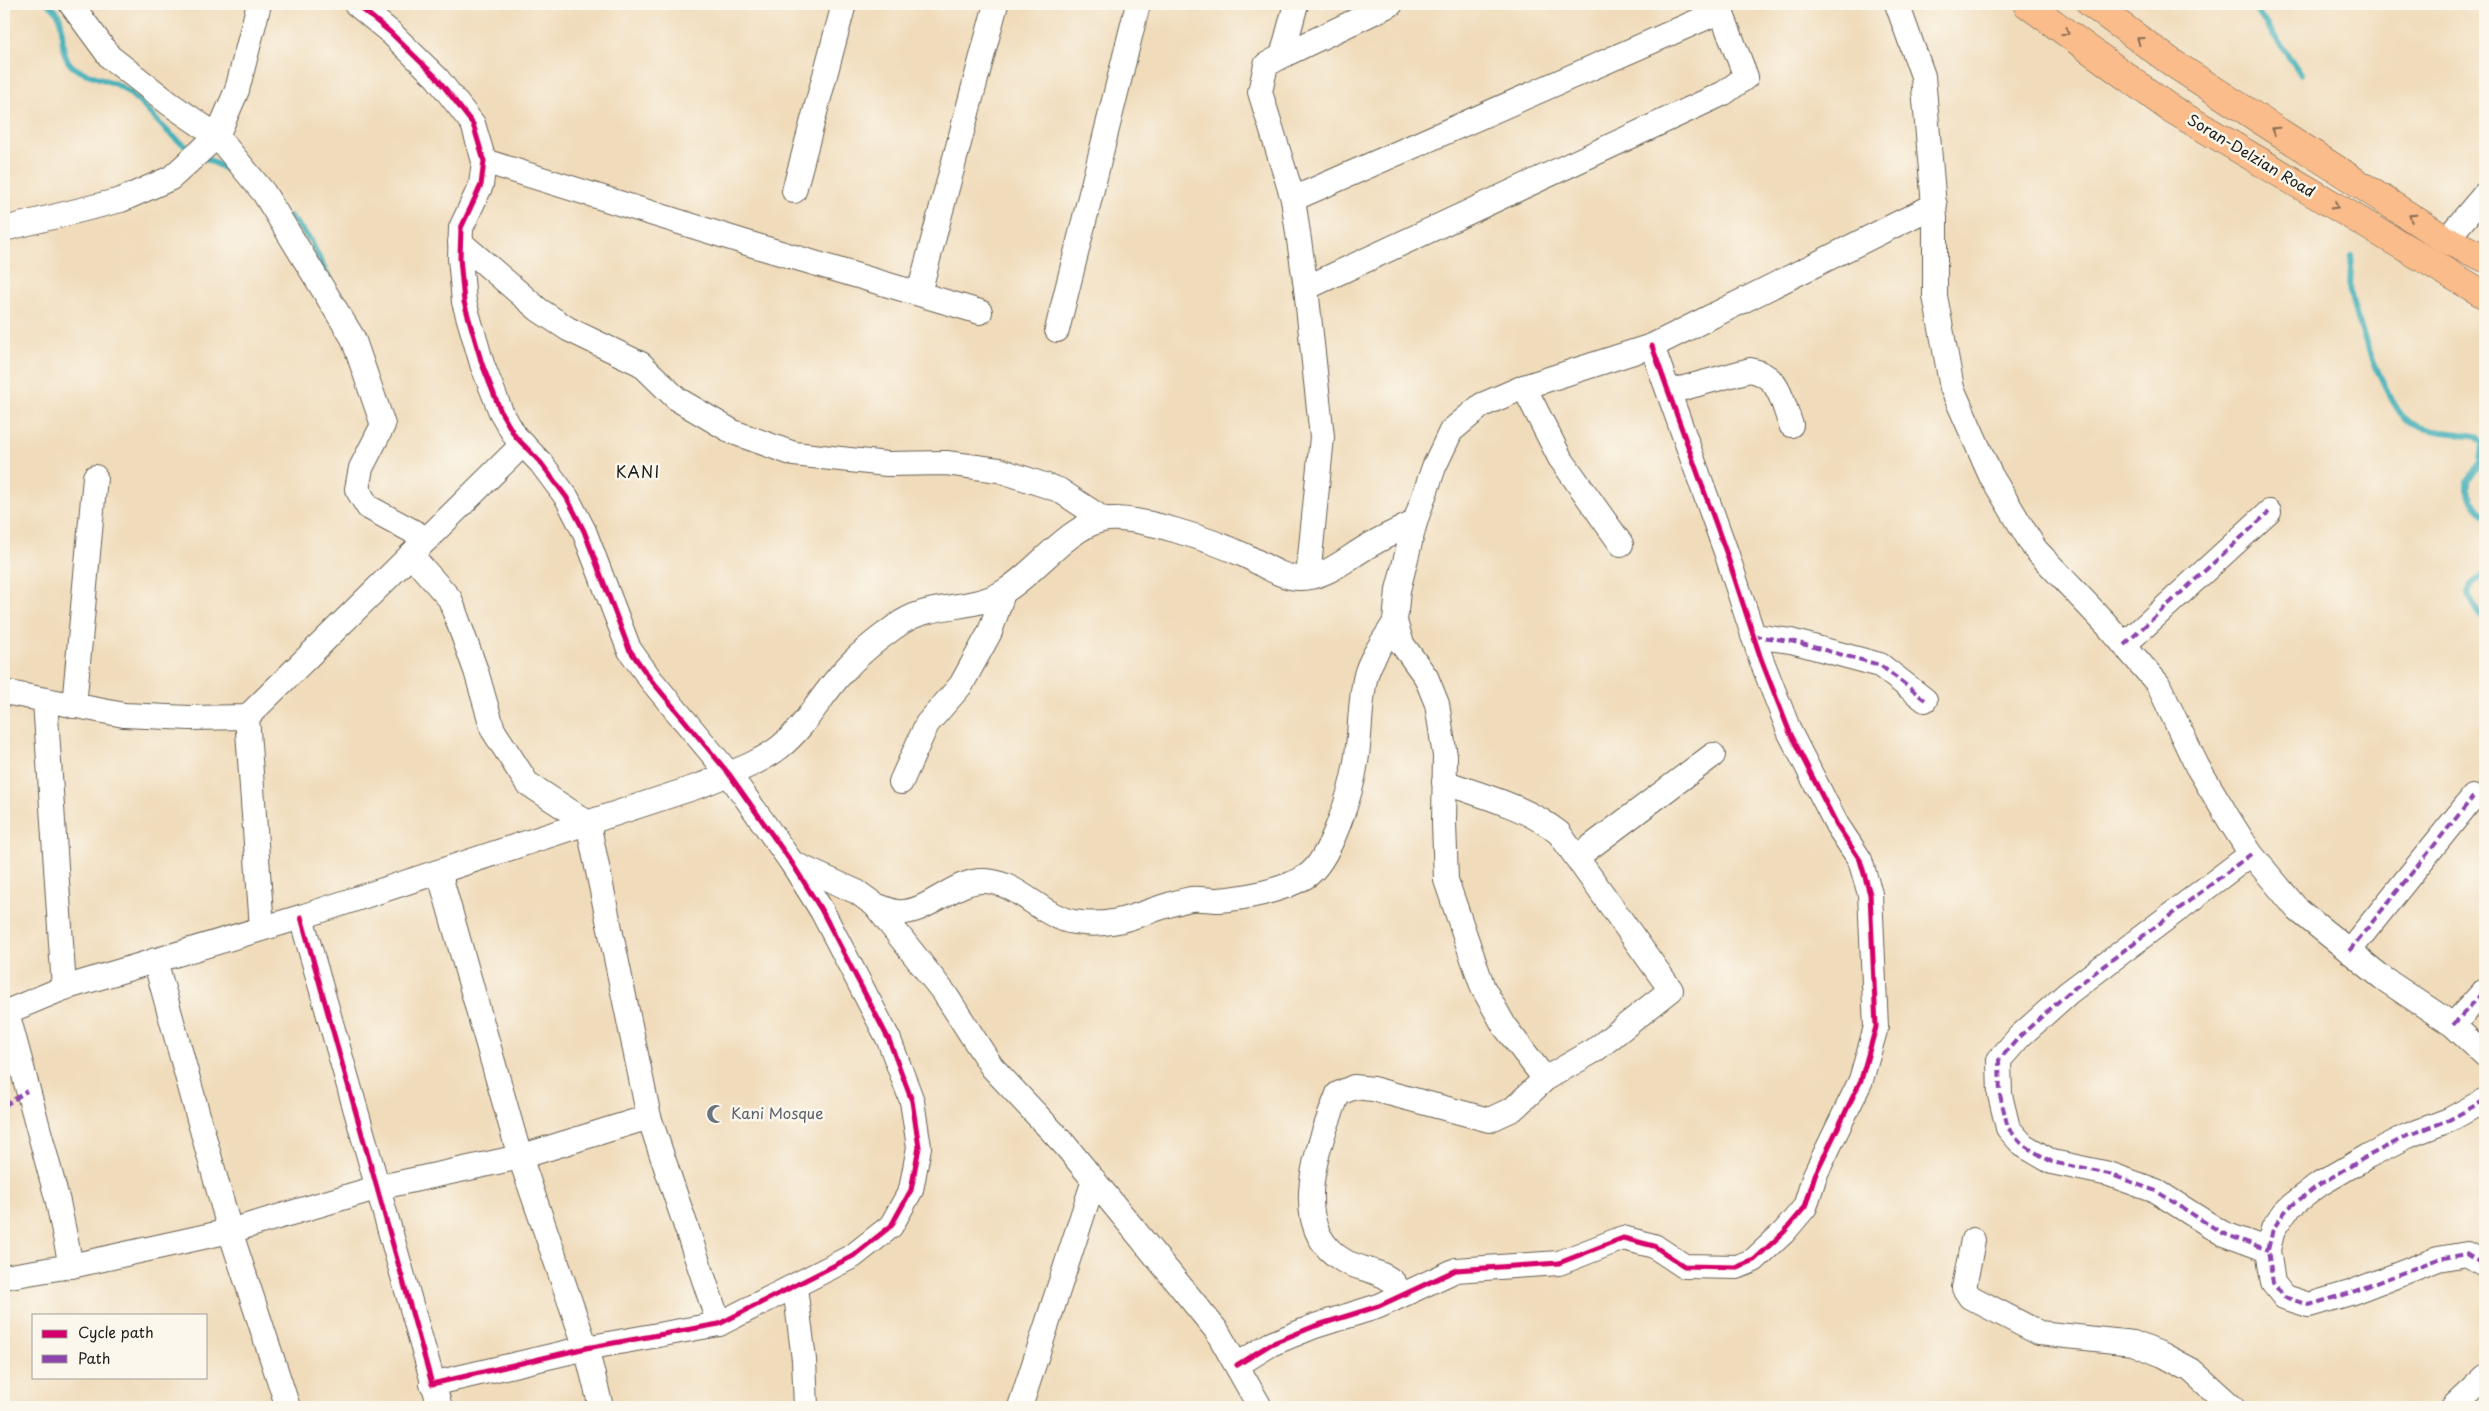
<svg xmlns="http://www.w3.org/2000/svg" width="2489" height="1411" viewBox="0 0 2489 1411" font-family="'Playpen Sans',sans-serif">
<rect width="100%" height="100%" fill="#fbf7ec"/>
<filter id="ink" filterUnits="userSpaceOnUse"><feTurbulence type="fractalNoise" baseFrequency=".02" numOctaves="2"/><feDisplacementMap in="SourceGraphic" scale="10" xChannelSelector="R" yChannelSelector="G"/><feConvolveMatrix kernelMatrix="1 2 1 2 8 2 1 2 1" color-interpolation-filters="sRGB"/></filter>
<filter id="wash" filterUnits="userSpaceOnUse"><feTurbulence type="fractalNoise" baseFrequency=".0096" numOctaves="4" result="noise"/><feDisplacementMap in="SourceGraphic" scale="20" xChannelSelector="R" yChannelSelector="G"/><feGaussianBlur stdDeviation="1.12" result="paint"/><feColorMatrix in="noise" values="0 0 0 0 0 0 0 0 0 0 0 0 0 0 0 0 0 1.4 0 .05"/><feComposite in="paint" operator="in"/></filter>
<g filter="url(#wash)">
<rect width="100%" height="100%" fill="#f0dbba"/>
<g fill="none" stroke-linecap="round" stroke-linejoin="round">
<g stroke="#3daeb7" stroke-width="6">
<path d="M48,4C72,18 54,47 71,65C80,75 110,79 123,88C145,103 158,126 179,141C197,155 219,164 238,177"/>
<polyline points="2252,4 2301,74"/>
<polyline points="290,216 311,241 328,277"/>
<path d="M2352,256C2351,268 2349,282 2351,294C2354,317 2390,410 2409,422C2431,434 2453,432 2476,436L2483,443L2481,463L2467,481V490L2472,501L2485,516"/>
<polyline points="2485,573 2471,585 2468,595 2485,623"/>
</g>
</g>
</g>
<g filter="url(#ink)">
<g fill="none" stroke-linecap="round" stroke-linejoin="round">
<g stroke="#665f53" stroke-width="26">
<g id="minor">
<polyline points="71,4 110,57 170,104 217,136 264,193 353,338 383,425 361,468 357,489 368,507 427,539"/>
<polyline points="356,4 390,32 437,78 473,124 484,161 481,185 461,228 460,258 464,302 482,364 501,412 515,436 541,463 567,498 584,531 629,649 651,680 729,774 792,863 822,911 889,1040 912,1101 919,1147 911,1190 891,1226 853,1256 719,1324 586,1348 432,1384"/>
<polyline points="1296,4 1282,56 1266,65 1260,92 1293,199 1306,288 1322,437 1308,577"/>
<polyline points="1897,4 1923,76 1935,218 1935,296 1952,388 1990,474 2035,549 2106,624 2158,684 2197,766 2230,821 2251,854 2298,910 2384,979 2453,1025 2485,1055"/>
<polyline points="1282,56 1391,4"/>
<polyline points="484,161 760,247 980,312"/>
<polyline points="794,191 844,4"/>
<polyline points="1293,199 1721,11"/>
<polyline points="4,229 121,200 171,178 217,136 237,90 259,4"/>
<polyline points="2446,240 2485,194"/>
<polyline points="460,242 539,310 568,329 641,364 677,399 733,432 794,454 887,464 946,463 999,470 1059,490 1103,519"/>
<polyline points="1306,288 1724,93 1746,77 1718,4"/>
<polyline points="919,293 996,4"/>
<polyline points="1057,330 1138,4"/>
<polyline points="1524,387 1560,458 1621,544"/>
<path d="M1669,392L1750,370C1780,376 1781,399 1791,425"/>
<polyline points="411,555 450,599 476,671 493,730 527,783 588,823 649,1117 719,1324"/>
<polyline points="1753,636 1791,641 1880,665 1925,700"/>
<polyline points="2124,645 2269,512"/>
<polyline points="4,692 124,715 190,718 247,717 523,444"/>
<polyline points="45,701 64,988"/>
<polyline points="74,706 95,477"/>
<polyline points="247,717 262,928"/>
<polyline points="901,782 927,724 961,685 990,632 1003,593"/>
<polyline points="2251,854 2068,993 2020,1036 1999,1060 2000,1095 2008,1128 2023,1145 2052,1162 2109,1174 2156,1191 2222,1233 2268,1250"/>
<polyline points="1577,857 1713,755"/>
<polyline points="792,863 857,892 875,905 945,994 992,1067 1065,1145 1217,1331 1260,1407"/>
<polyline points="439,872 520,1157 586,1348 601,1407"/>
<path d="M875,905C882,907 890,911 897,912C927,915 954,879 985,881C1018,882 1042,917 1074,922C1121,930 1149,907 1191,899C1200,898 1209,900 1218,900C1245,898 1281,891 1305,877C1330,863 1352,790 1356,762C1361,733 1359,704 1366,675C1371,657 1385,639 1395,622"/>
<polyline points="301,917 440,1407"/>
<polyline points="2349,951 2473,797"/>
<polyline points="155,960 230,1231 288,1407"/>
<polyline points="7,1012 58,1202 71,1266"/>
<path d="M4,1013L64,988L301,917L702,785C727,774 759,764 780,747C806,726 820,697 842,673C859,653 880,637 902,622C933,602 975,611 1005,591C1036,572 1067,528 1102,520C1134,513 1216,542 1246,556C1263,564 1281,578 1300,578C1327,578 1348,557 1370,545C1385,536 1400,530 1415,522"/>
<polyline points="2453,1025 2485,990"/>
<polyline points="1545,1079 1505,1027 1483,988 1446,880 1444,823 1445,756 1437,704 1426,677 1402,644 1395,622 1398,590 1415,522 1434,467 1451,431 1482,405 1524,387 1652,346 1935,205"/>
<polyline points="2485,1100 2449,1120 2407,1136 2368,1156 2320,1184 2287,1209 2273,1229 2268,1250 2273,1283 2284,1297 2309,1305 2350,1293 2438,1259 2467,1254 2485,1265"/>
<polyline points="1973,1240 1964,1288 1970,1297 2039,1333 2133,1343 2163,1355 2191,1370 2232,1407"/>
<polyline points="4,1277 71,1266 230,1231 376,1188 520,1157 649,1117"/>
<polyline points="795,1287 804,1360 806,1407"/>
<path d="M1401,1295C1399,1291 1397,1286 1393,1282C1382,1271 1358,1269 1344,1261C1285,1227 1319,1143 1338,1094L1354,1087L1373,1089L1489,1120L1513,1109L1545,1079L1595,1050L1671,990L1559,833C1525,806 1485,797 1444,782"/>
<polyline points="1237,1365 1271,1344 1315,1326 1379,1306 1456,1270 1559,1263 1623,1238 1654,1246 1684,1266 1737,1267 1754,1260 1784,1232 1805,1207 1815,1175 1861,1080 1876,1027 1870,894 1860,860 1837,825 1790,733 1761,659 1726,552 1652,346"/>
<polyline points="1020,1407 1094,1180"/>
<polyline points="2453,1407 2485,1377"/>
</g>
</g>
<g stroke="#665f53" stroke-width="29">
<g id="major">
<polyline points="2027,4 2168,107 2485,295"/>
<polyline points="2091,4 2174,64 2446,240 2485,258"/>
</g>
</g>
<use href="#minor" stroke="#fff" stroke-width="24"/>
<use href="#major" stroke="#f9bc8a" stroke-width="28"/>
<g stroke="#8e44ad" stroke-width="4" stroke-dasharray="8 4" stroke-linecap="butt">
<polyline points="1753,636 1791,641 1880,665 1925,700"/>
<polyline points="2124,645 2269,512"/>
<polyline points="2251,854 2068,993 2020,1036 1999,1060 2000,1095 2008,1128 2023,1145 2052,1162 2109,1174 2156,1191 2222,1233 2268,1250"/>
<polyline points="2349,951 2473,797"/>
<polyline points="2453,1025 2485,990"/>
<polyline points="2485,1100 2449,1120 2407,1136 2368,1156 2320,1184 2287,1209 2273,1229 2268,1250 2273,1283 2284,1297 2309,1305 2350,1293 2438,1259 2467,1254 2485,1265"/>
<polyline points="4,1106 27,1091"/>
</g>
<g stroke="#fbf7ec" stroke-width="8">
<g id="cycleway">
<polyline points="301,917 432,1384 586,1348 719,1324 853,1256 891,1226 911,1190 919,1147 912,1101 889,1040 822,911 792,863 729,774 651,680 629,649 584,531 567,498 541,463 515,436 501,412 482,364 464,302 460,258 461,228 481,185 484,161 473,124 437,78 390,32 356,4"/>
<polyline points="1237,1365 1271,1344 1315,1326 1379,1306 1456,1270 1559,1263 1623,1238 1654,1246 1684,1266 1737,1267 1754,1260 1784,1232 1805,1207 1815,1175 1861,1080 1876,1027 1870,894 1860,860 1837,825 1790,733 1761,659 1726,552 1652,346"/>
</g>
</g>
<use href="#cycleway" stroke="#d6006c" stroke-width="5"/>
</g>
<defs><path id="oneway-chevron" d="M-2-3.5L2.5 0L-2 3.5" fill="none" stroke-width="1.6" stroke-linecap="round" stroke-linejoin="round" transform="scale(1.25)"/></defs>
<g stroke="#8a6c53">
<use href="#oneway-chevron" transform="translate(2066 32) rotate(36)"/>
<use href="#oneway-chevron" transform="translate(2140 40) rotate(-144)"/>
<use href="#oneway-chevron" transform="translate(2275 130) rotate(-147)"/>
<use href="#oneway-chevron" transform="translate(2335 206) rotate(31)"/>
<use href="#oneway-chevron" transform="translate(2412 217) rotate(-147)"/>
</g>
</g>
<defs>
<g id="mosque-bare" transform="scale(1.5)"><path d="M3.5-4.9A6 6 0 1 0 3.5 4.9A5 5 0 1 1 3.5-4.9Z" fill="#6b7280" stroke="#fbf7ec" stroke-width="2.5" paint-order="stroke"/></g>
</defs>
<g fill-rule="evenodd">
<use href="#mosque-bare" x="716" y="1114"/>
</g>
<g text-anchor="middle" stroke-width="5" stroke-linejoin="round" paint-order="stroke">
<g font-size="15" fill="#1c1c1c" stroke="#fbf7ec">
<text transform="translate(2251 156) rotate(31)" y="5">Soran-Delzian Road</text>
</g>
<g font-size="15" fill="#5b616d" stroke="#fbf7ec" text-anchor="start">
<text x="731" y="1119">Kani Mosque</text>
</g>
<g font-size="16" letter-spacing="1" fill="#1c1c1c" stroke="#fbf7ec">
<text x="638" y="478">KANI</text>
</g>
</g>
<rect width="2489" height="1411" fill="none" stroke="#fbf7ec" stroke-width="20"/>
<rect x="32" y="1314" width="175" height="65" fill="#fbf7ec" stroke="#a29f99"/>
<rect x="42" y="1330" width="25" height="8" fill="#d6006c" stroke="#a29f99"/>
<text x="78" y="1338" font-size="15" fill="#1c1c1c">Cycle path</text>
<rect x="42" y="1355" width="25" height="8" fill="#8e44ad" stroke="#a29f99"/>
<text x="78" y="1364" font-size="15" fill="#1c1c1c">Path</text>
</svg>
